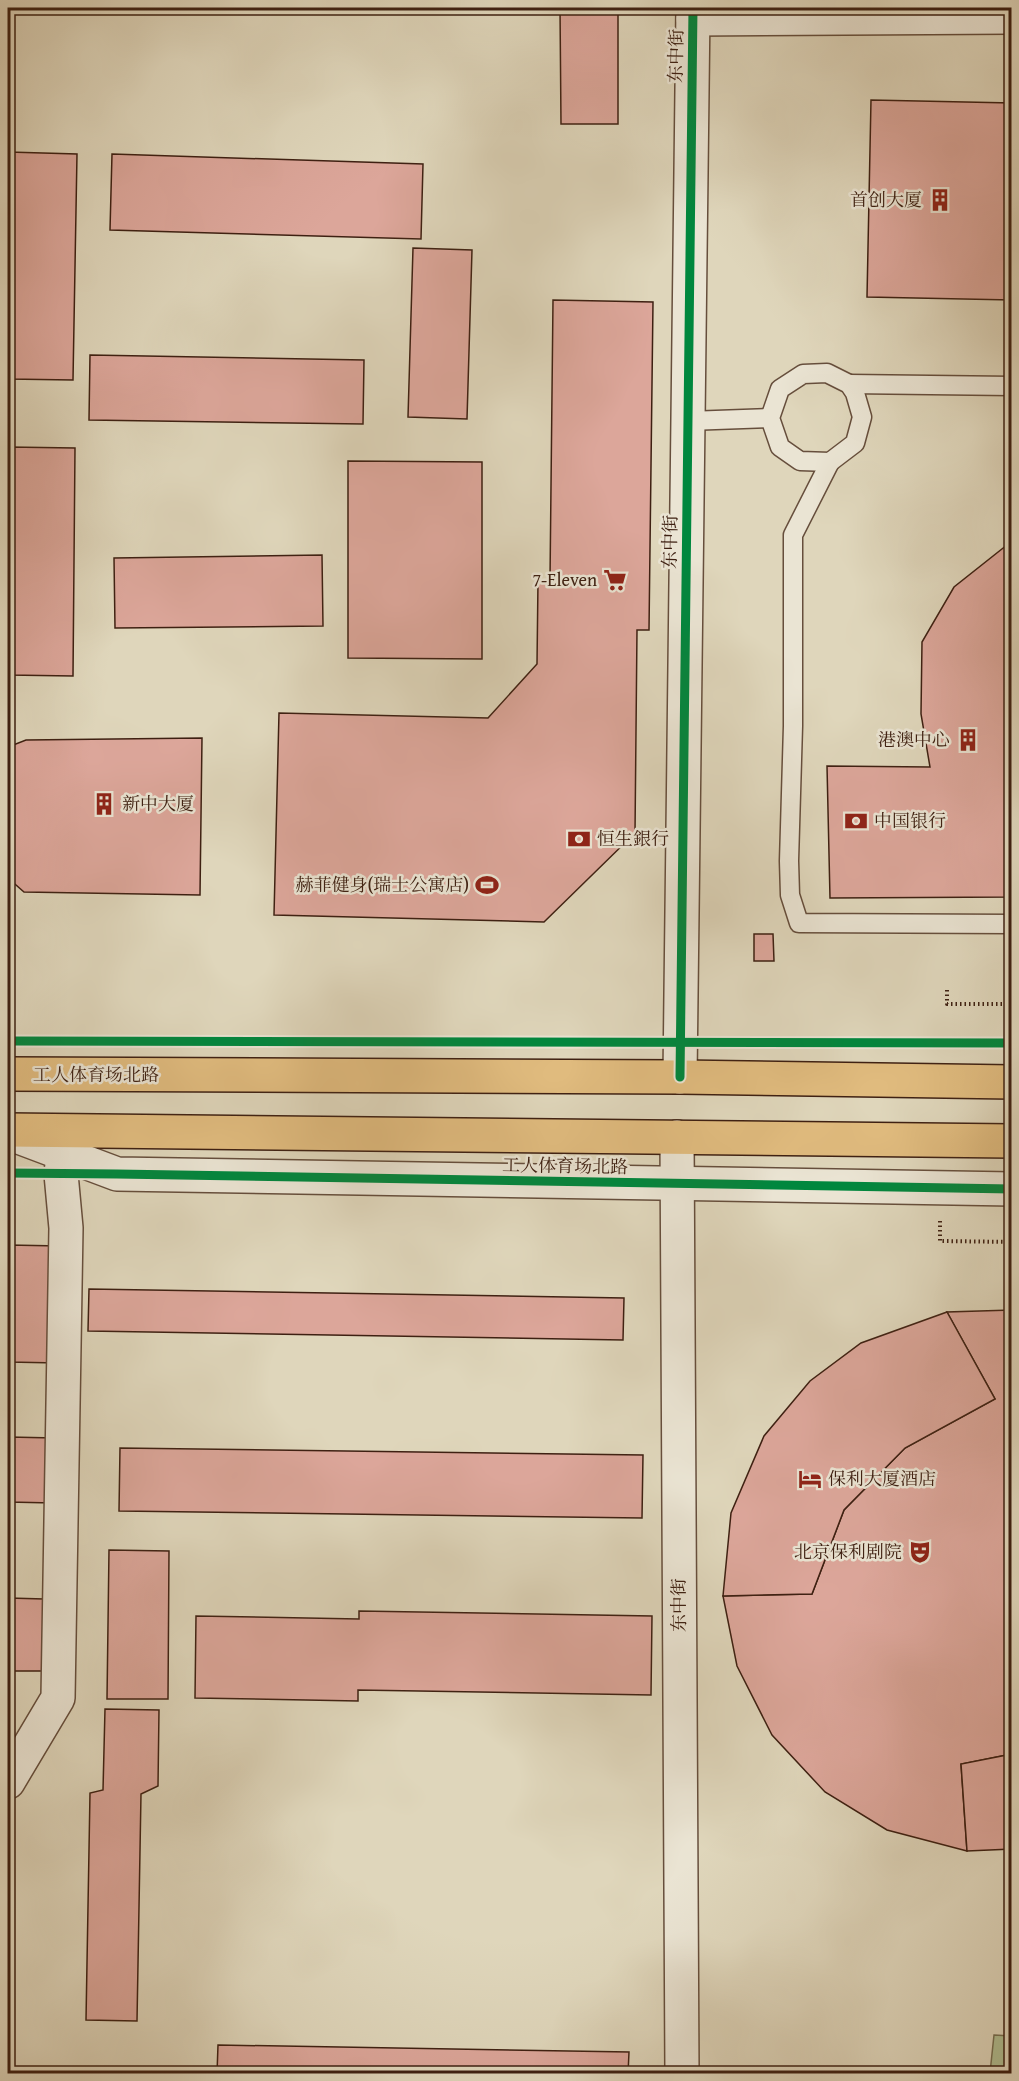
<svg xmlns="http://www.w3.org/2000/svg" width="1019" height="2081" viewBox="0 0 1019 2081" font-family="'Gentium Book Plus','Noto Serif SC',serif">
<rect width="100%" height="100%" fill="#dfd6bb"/>
<filter id="stains"><feTurbulence type="fractalNoise" baseFrequency=".00333" numOctaves="4"/><feColorMatrix values="0 0 0 0 .2 0 0 0 0 .09 0 0 0 0 .02 0 0 0 .5 -.17"/></filter>
<radialGradient id="worn" r=".72"><stop offset=".6" stop-color="#630" stop-opacity="0"/><stop offset="1" stop-color="#630" stop-opacity=".3"/></radialGradient>
<polygon fill="#b0be92" stroke="#776f52" stroke-width="1.5" points="994,2035 1011,2036 1011,2073 990,2073"/>
<g fill="#dca69a" stroke="#3e2012" stroke-width="1.5">
<polygon points="560,8 618,8 618,124 561,124"/>
<polygon points="871,100 1012,103 1012,300 867,297"/>
<polygon points="8,152 77,154 73,380 8,379"/>
<polygon points="112,154 423,164 421,239 110,230"/>
<polygon points="413,248 472,250 467,419 408,417"/>
<polygon points="553,300 653,302 649,630 637,630 635,833 544,922 274,915 279,713 488,718 537,664 538,581 550,580"/>
<polygon points="90,355 364,360 363,424 89,420"/>
<polygon points="8,447 75,448 73,676 8,675"/>
<polygon points="348,461 482,462 482,659 348,658"/>
<polygon points="1012,541 1012,897 830,898 827,766 930,767 921,714 922,642 954,587"/>
<polygon points="322,555 323,626 115,628 114,558"/>
<polygon points="202,738 200,895 24,892 8,878 8,747 26,740"/>
<polygon points="754,934 773,934 774,961 754,961"/>
<polygon points="8,1245 60,1246 58,1363 8,1362"/>
<polygon points="89,1289 624,1298 623,1340 88,1331"/>
<polygon points="1012,1310 1012,1754 961,1764 967,1851 887,1830 825,1792 772,1735 737,1666 723,1596 812,1594 844,1510 905,1448 995,1399 947,1312"/>
<polygon points="947,1312 995,1399 905,1448 844,1510 812,1594 723,1596 731,1513 764,1436 810,1381 861,1343"/>
<polygon points="8,1437 55,1438 53,1503 8,1502"/>
<polygon points="120,1448 643,1455 642,1518 119,1511"/>
<polygon points="109,1550 169,1551 168,1699 107,1699"/>
<polygon points="8,1598 44,1599 43,1671 8,1671"/>
<polygon points="359,1611 652,1616 651,1695 358,1690 358,1701 195,1698 196,1616 359,1619"/>
<polygon points="105,1709 159,1710 158,1786 141,1794 137,2021 86,2020 90,1793 103,1790"/>
<polygon points="1012,1754 1012,1849 967,1851 961,1764"/>
<polygon points="218,2045 629,2052 628,2074 217,2074"/>
</g>
<g fill="none" stroke-linecap="round" stroke-linejoin="round">
<g stroke="#664e3c" stroke-width="21">
<g id="service">
<polygon points="827,373 849,384 855,393 862,417 855,443 830,462 800,461 780,447 770,418 780,389 803,374"/>
<polyline points="849,384 1012,386"/>
<polyline points="688,421 770,418"/>
<polyline points="830,462 793,535 793,726 789,861 790,895 799,923 1012,924"/>
</g>
</g>
<g stroke="#664e3c" stroke-width="36">
<g id="minor">
<polyline points="693,19 1012,17"/>
<polyline points="8,1782 58,1698 66,1228 61,1174 63,1155"/>
</g>
</g>
<g stroke="#664e3c" stroke-width="36">
<g id="tertiary">
<polyline points="680,1077 693,8"/>
<polyline points="8,1133 117,1174 1012,1189"/>
<polyline points="677,1137 682,2074"/>
</g>
</g>
<g stroke="#3e2012" stroke-width="36">
<g id="primary">
<polyline points="8,1074 680,1077 1012,1082"/>
<polyline points="8,1130 1012,1141"/>
</g>
</g>
<g stroke="#3e2012" stroke-width="4" stroke-dasharray="1.5 3" stroke-linecap="butt">
<polyline points="947,990 947,1004 1012,1004"/>
<polyline points="940,1221 940,1241 1012,1242"/>
</g>
<use href="#service" stroke="#eae4d3" stroke-width="18"/>
<use href="#minor" stroke="#eae4d3" stroke-width="33"/>
<use href="#tertiary" stroke="#eae4d3" stroke-width="33"/>
<use href="#primary" stroke="#e0bb7e" stroke-width="33"/>
<g stroke="#eae4d3" stroke-width="13">
<g id="cycleway">
<polyline points="8,1041 1012,1043"/>
<polyline points="680,1077 693,8"/>
<polyline points="8,1173 117,1174 1012,1189"/>
</g>
</g>
<use href="#cycleway" stroke="#00873e" stroke-width="9"/>
</g>
<defs>
<g id="building-bare" transform="scale(1.8)"><path d="M-4-6H4V6H1V3H-1V6H-4ZM-2.5-4.3h1.7v1.8h-1.7ZM.8-4.3h1.7v1.8H.8ZM-2.5-1h1.7V.8h-1.7ZM.8-1h1.7V.8H.8Z" fill="#8f2418" stroke="#eae4d3" stroke-width="2.5" paint-order="stroke"/></g>
<g id="supermarket-bare" transform="scale(1.8)"><path d="M-6-5.5h2.5l.6 2H6L4.5 2H-2.5L-4.4-4H-6ZM-1.5 3.2a1.3 1.3 0 1 0 .1 0ZM3 3.2a1.3 1.3 0 1 0 .1 0Z" fill="#8f2418" stroke="#eae4d3" stroke-width="2.5" paint-order="stroke"/></g>
<g id="bank-bare" transform="scale(1.8)"><path d="M-6-4H6V4H-6ZM0-2.3a2.3 2.3 0 1 0 0 4.6a2.3 2.3 0 1 0 0-4.6Z" fill="#8f2418" stroke="#eae4d3" stroke-width="2.5" paint-order="stroke"/></g>
<g id="stadium-bare" transform="scale(1.8)"><path d="M0-5a6.5 5 0 1 0 0 10a6.5 5 0 1 0 0-10ZM-3.5-1.8h7v3.6h-7Z" fill="#8f2418" stroke="#eae4d3" stroke-width="2.5" paint-order="stroke"/></g>
<g id="hotel-bare" transform="scale(1.8)"><path d="M-6-4.5h1.5V1H6V5H4.5V3h-9V5H-6ZM-4 0a1.8 1.8 0 1 1 3.6 0ZM.5 0V-2.5h3Q6-2.5 6 0Z" fill="#8f2418" stroke="#eae4d3" stroke-width="2.5" paint-order="stroke"/></g>
<g id="theatre-bare" transform="scale(1.8)"><path d="M-5-5.5Q0-4 5-5.5V0Q5 5 0 6Q-5 5-5 0ZM-3.3-2.5H-1v1.5H-3.3ZM1-2.5H3.3v1.5H1ZM-2.8 1Q0 5.5 2.8 1Z" fill="#8f2418" stroke="#eae4d3" stroke-width="2.5" paint-order="stroke"/></g>
</defs>
<g fill-rule="evenodd">
<use href="#building-bare" x="940" y="200"/>
<use href="#supermarket-bare" x="615" y="580"/>
<use href="#building-bare" x="968" y="740"/>
<use href="#building-bare" x="104" y="804"/>
<use href="#bank-bare" x="856" y="821"/>
<use href="#bank-bare" x="579" y="839"/>
<use href="#stadium-bare" x="487" y="885"/>
<use href="#hotel-bare" x="810" y="1479"/>
<use href="#theatre-bare" x="920" y="1552"/>
</g>
<g text-anchor="middle" stroke-width="5" stroke-linejoin="round" paint-order="stroke">
<g font-size="18" fill="#3e2012" stroke="#eae4d3">
<text transform="translate(676 56) rotate(-89)" y="6">东中街</text>
<text transform="translate(670 542) rotate(-89)" y="6">东中街</text>
<text x="96" y="1081">工人体育场北路</text>
<text transform="translate(565 1166) rotate(1)" y="6">工人体育场北路</text>
<text transform="translate(679 1605) rotate(-90)" y="6">东中街</text>
</g>
<g font-size="18" fill="#3e2012" stroke="#eae4d3" text-anchor="end">
<text x="922" y="206">首创大厦</text>
<text x="597" y="586">7-Eleven</text>
<text x="950" y="746">港澳中心</text>
<text x="122" y="810" text-anchor="start">新中大厦</text>
<text x="874" y="827" text-anchor="start">中国银行</text>
<text x="597" y="845" text-anchor="start">恒生銀行</text>
<text x="469" y="891">赫菲健身(瑞士公寓店)</text>
<text x="828" y="1485" text-anchor="start">保利大厦酒店</text>
<text x="902" y="1558">北京保利剧院</text>
</g>
</g>
<rect width="1019" height="2081" fill="none" stroke="#dfd6bb" stroke-width="30"/>
<rect x="9" y="9" width="1001" height="2063" fill="none" stroke="#3e2012" stroke-width="3"/>
<rect x="15" y="15" width="989" height="2051" fill="none" stroke="#3e2012" stroke-width="1.5"/>
<rect width="100%" height="100%" filter="url(#stains)"/>
<rect width="100%" height="100%" fill="url(#worn)"/>
</svg>
